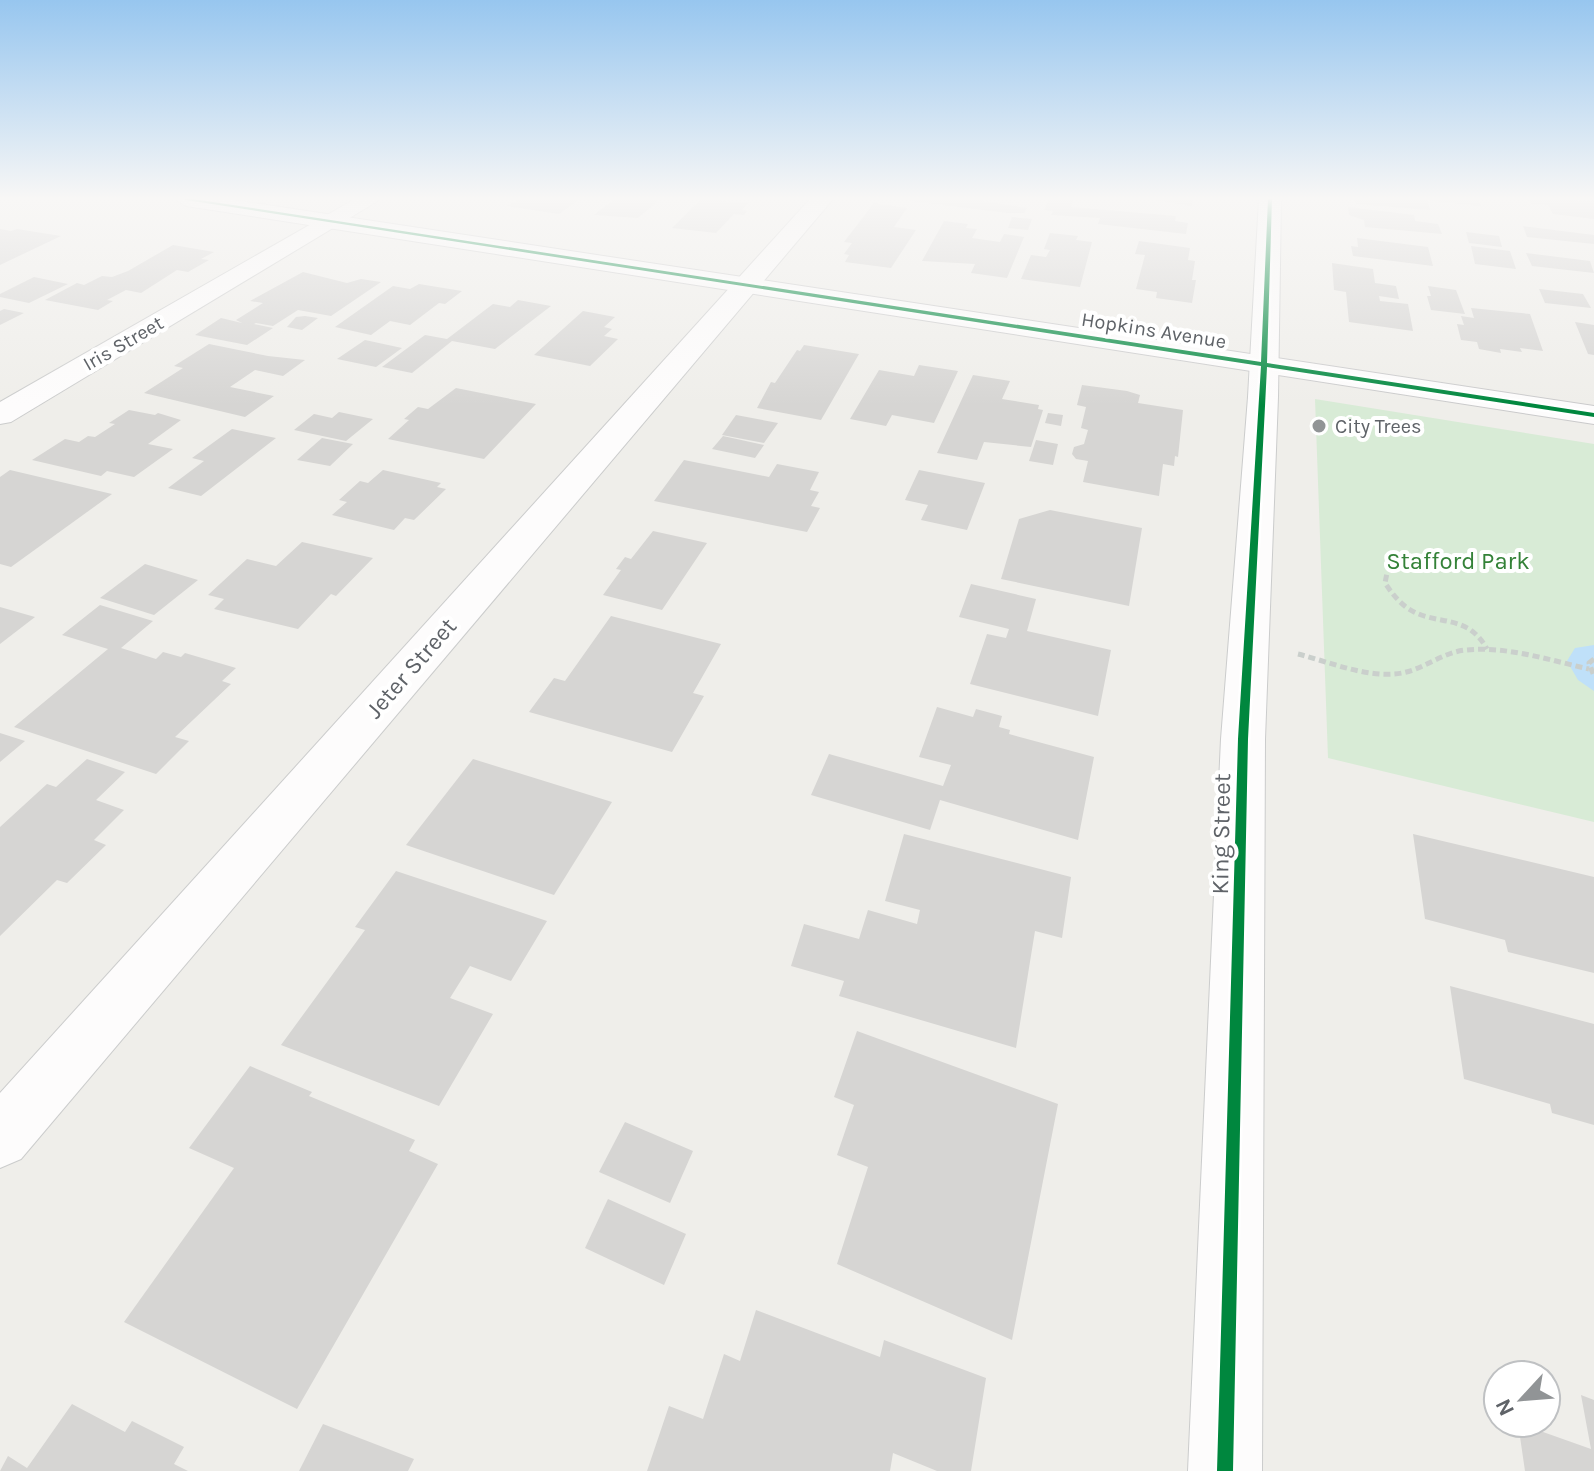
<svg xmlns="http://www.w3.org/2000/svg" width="1594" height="1471" viewBox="0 0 1594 1471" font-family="Karla,sans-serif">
<rect width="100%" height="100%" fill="#efeeea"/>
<polygon fill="#d8ebd6" points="1315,399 1594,444 1594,822 1328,758"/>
<polygon fill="#bfe0f9" points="1594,645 1594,691 1578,680 1567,661 1575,648"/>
<g fill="#d6d5d3">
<polygon points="519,199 580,199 559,214 507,206"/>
<polygon points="614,199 660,199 638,218 594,215"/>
<polygon points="701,199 748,203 742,210 747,211 744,215 734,214 716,233 672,228"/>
<polygon points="912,199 971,199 1027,208 1024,213 1008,213 910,201"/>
<polygon points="1049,199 1074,199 1071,207 1176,216 1175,221 1188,223 1186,234 1098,224 1100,218 1051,215 1053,211 1044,210"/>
<polygon points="1147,199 1193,199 1192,206"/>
<polygon points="1355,199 1427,199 1430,210 1356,204"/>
<polygon points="1432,199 1478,199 1481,206 1431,201"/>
<polygon points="1529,199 1594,201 1594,219 1553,214 1548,205 1531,204"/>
<polygon points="874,203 907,208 894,227 916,230 891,268 845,262 849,255 844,254 852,243 844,242"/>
<polygon points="1348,207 1414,215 1415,221 1438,224 1442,234 1365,227 1364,220 1349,215"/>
<polygon points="1012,217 1032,219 1028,230 1008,228"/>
<polygon points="944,221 968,224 966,228 977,229 972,238 1000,242 1004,234 1024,237 1007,278 971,273 975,264 922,261"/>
<polygon points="1523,226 1594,235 1594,244 1527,237"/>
<polygon points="0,229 11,231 17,229 61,236 0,265"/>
<polygon points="1466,232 1499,236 1502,247 1469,243"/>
<polygon points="1050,233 1078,236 1076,240 1092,242 1080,287 1021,279 1031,255 1046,257 1050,250 1044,249"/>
<polygon points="1357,238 1428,247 1433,266 1353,256 1351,246 1358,247"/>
<polygon points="1139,241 1190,248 1188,260 1195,261 1192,280 1196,280 1192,303 1156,298 1157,292 1136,289 1145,255 1135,254"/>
<polygon points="173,245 214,252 201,259 209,260 188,272 177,270 141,293 126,290 107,300 113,301 98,310 45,300 77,283 84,285 102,276 112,277 128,271"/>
<polygon points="1471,246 1510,251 1516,269 1475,264"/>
<polygon points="1526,253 1590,261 1594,273 1532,266"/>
<polygon points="1332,263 1373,269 1375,283 1396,286 1399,299 1379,296 1380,301 1408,304 1413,331 1349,322 1346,292 1334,290"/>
<polygon points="303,272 347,283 361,279 381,282 331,316 298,310 273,326 256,323 254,324 273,328 247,345 195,335 221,318 242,323 236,320 263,303 250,301"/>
<polygon points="34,277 68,284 29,303 0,297 0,294"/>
<polygon points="419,284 462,291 445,304 439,303 410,325 390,321 371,335 335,327 393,286 410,289"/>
<polygon points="1428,286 1456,290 1465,314 1431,310 1427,296 1431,296"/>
<polygon points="1539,289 1583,294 1591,308 1545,303"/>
<polygon points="518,300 551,306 495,349 452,341 412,373 382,367 425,335 447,339 493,304 510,307"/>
<polygon points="1471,308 1530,314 1543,351 1520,348 1522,352 1500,349 1501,353 1479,349 1477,342 1461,340 1457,324 1464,325 1461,316 1474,318"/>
<polygon points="4,309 24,313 0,325 0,311"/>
<polygon points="583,311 615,317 604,327 612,329 604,336 618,339 590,366 534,355"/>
<polygon points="305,316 318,318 302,330 287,327 296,317"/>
<polygon points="1575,322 1594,325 1594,355 1588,354"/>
<polygon points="365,340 402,348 376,367 337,359"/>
<polygon points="209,344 268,356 305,360 283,376 255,370 230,387 274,396 245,417 144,393 183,368 174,366"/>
<polygon points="804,345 859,354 821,420 757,408 771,382 775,383 797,350 800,351"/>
<polygon points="919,365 958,371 934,423 892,415 886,426 850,419 879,370 914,376"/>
<polygon points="973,375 1010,381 1002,399 1039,405 1038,409 1043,410 1031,447 984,442 977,460 937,453"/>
<polygon points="1082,385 1127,391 1140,395 1138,403 1183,410 1178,457 1175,456 1174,466 1163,464 1159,496 1083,482 1088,461 1076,459 1072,454 1074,447 1084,444 1088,430 1081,428 1086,407 1077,405"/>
<polygon points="456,388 536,404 484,459 388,439 409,420 404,419 418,407 428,409"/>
<polygon points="129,410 155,415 158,413 181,420 148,444 173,449 134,477 107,471 101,476 32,460 65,439 79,442 88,436 95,437 115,424 109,423"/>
<polygon points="339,412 373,419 346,441 294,430 314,414 332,418"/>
<polygon points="1048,413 1063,415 1061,426 1045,423"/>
<polygon points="736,415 778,423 764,443 722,435"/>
<polygon points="232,429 276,438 201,496 168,488 204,461 192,458"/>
<polygon points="723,436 764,445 755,458 712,449"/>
<polygon points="322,438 353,444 330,466 297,460"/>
<polygon points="1036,440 1058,444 1053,465 1029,461"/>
<polygon points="684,460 769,477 777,464 819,472 810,490 819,492 811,506 820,508 807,532 654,501"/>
<polygon points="10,470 112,494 11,567 0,564 0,477"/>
<polygon points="383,470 441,483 437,487 446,489 414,520 405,518 394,530 332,515 347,502 339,500 360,481 368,483"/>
<polygon points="919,470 985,483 967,530 921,520 928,505 905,500"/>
<polygon points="1050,510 1142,528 1129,606 1001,579 1019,519"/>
<polygon points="653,531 707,543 662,610 603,595 621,570 616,569 625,557 631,559"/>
<polygon points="302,542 373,558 336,596 331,594 298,629 214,609 224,599 208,595 247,559 276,566"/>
<polygon points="145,564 198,580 154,615 100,598"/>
<polygon points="971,584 1036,599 1027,631 1111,650 1098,716 970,684 987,634 1006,638 1009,629 959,617"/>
<polygon points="100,605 153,621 121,648 156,659 163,652 181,657 185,653 236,668 222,681 231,684 175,737 189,741 156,774 14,727 108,649 62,635"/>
<polygon points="0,607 35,617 0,644"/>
<polygon points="611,616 721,644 693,693 704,696 672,752 529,712 554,678 565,681"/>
<polygon points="937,707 973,717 976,709 1002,716 999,727 1010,730 1009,734 1094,757 1078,840 940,800 930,830 811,795 829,754 943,786 951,765 919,757"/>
<polygon points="0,733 25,741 0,762"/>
<polygon points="87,759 125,772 96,800 124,810 94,840 106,845 67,883 57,880 0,936 0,827 47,784 56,787"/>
<polygon points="473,759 612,802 554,895 406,845"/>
<polygon points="904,834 1071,877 1062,938 1035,931 1016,1048 839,996 844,981 791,966 804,924 859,939 868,910 917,924 920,910 885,901"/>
<polygon points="1413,834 1594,877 1594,973 1508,952 1505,940 1425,919"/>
<polygon points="396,871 547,921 511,981 470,966 450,998 493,1014 439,1106 281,1045 365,930 355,927"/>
<polygon points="1450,986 1594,1024 1594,1125 1552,1113 1550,1104 1464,1079"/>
<polygon points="857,1031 1058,1104 1012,1340 837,1264 868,1167 837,1155 854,1105 834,1097"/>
<polygon points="250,1066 312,1092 309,1096 415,1140 409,1151 438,1164 297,1409 124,1322 234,1168 189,1148"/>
<polygon points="625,1122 693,1151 670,1203 599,1172"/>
<polygon points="608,1199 686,1234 664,1285 585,1248"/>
<polygon points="756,1310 880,1357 884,1340 986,1378 971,1471 937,1471 893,1453 890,1471 647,1471 669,1406 703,1419 724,1354 740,1361"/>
<polygon points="1581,1395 1594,1400 1594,1471 1525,1471 1518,1423 1591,1449"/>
<polygon points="72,1404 125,1432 132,1421 184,1447 174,1464 188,1471 0,1471 8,1456 27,1468"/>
<polygon points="323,1424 414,1459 408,1471 299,1471"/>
</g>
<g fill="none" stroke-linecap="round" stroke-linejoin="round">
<g stroke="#cbcccc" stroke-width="2">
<g id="street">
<polygon points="355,199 381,199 11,422 0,424 0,402"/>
<polygon points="810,199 833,199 21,1159 0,1168 0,1093"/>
<polygon points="1259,199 1281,199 1278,397 1265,739 1262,1471 1188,1471 1221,739 1248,397"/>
</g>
</g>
<g stroke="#cacacb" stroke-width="2">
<polygon id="secondary" points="175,199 227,199 1594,406 1594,424 186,206"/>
</g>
<g stroke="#cacfcc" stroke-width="5" stroke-dasharray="7 4" stroke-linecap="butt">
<path d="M1393,566L1387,573L1385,583C1391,592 1397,600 1406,607C1435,628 1466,611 1487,649"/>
<path d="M1298,654C1330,662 1368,679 1402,673C1424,669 1443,652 1466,650C1507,646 1549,660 1589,669"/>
<polyline points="1594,659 1589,663 1594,676"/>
</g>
<use href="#street" fill="#fdfcfc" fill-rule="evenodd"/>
<use href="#secondary" fill="#fdfcfc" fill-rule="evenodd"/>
<g stroke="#fff" stroke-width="5">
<polygon id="cycleway" points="184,199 193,199 1261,362 1268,199 1272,199 1267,363 1594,413 1594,417 1267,367 1248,739 1233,1471 1217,1471 1238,739 1261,366 186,200"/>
</g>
<use href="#cycleway" fill="#00873e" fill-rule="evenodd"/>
</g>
<linearGradient id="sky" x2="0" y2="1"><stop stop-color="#97c6ef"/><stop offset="0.49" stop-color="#f8f7f6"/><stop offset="1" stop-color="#f8f7f6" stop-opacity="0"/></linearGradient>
<rect width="1594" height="405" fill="url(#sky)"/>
<circle fill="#919496" stroke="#fff" stroke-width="3" cx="1319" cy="426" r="8"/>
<g text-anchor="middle" stroke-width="8" stroke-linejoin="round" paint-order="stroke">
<g font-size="20" fill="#5f6368" stroke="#fff">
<text transform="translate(1154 330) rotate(9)" y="7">Hopkins Avenue</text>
<text transform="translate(123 343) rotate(-30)" y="7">Iris Street</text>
</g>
<g font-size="20" fill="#5f6368" stroke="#fff" text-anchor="start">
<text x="1335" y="433">City Trees</text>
</g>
<g font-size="24" fill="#348238" stroke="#fff">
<text x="1458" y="569">Stafford Park</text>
</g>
<g font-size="24" fill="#5f6368" stroke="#fff">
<text transform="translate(411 668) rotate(-49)" y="8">Jeter Street</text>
<text transform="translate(1221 834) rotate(-89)" y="8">King Street</text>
</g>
</g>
<g transform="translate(1522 1399) rotate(244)"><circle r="38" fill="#ffffff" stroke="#bfc1c3" stroke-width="2"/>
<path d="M0-6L14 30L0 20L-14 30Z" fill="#919496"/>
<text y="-12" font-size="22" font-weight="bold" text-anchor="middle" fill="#5f6368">N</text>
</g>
</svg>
